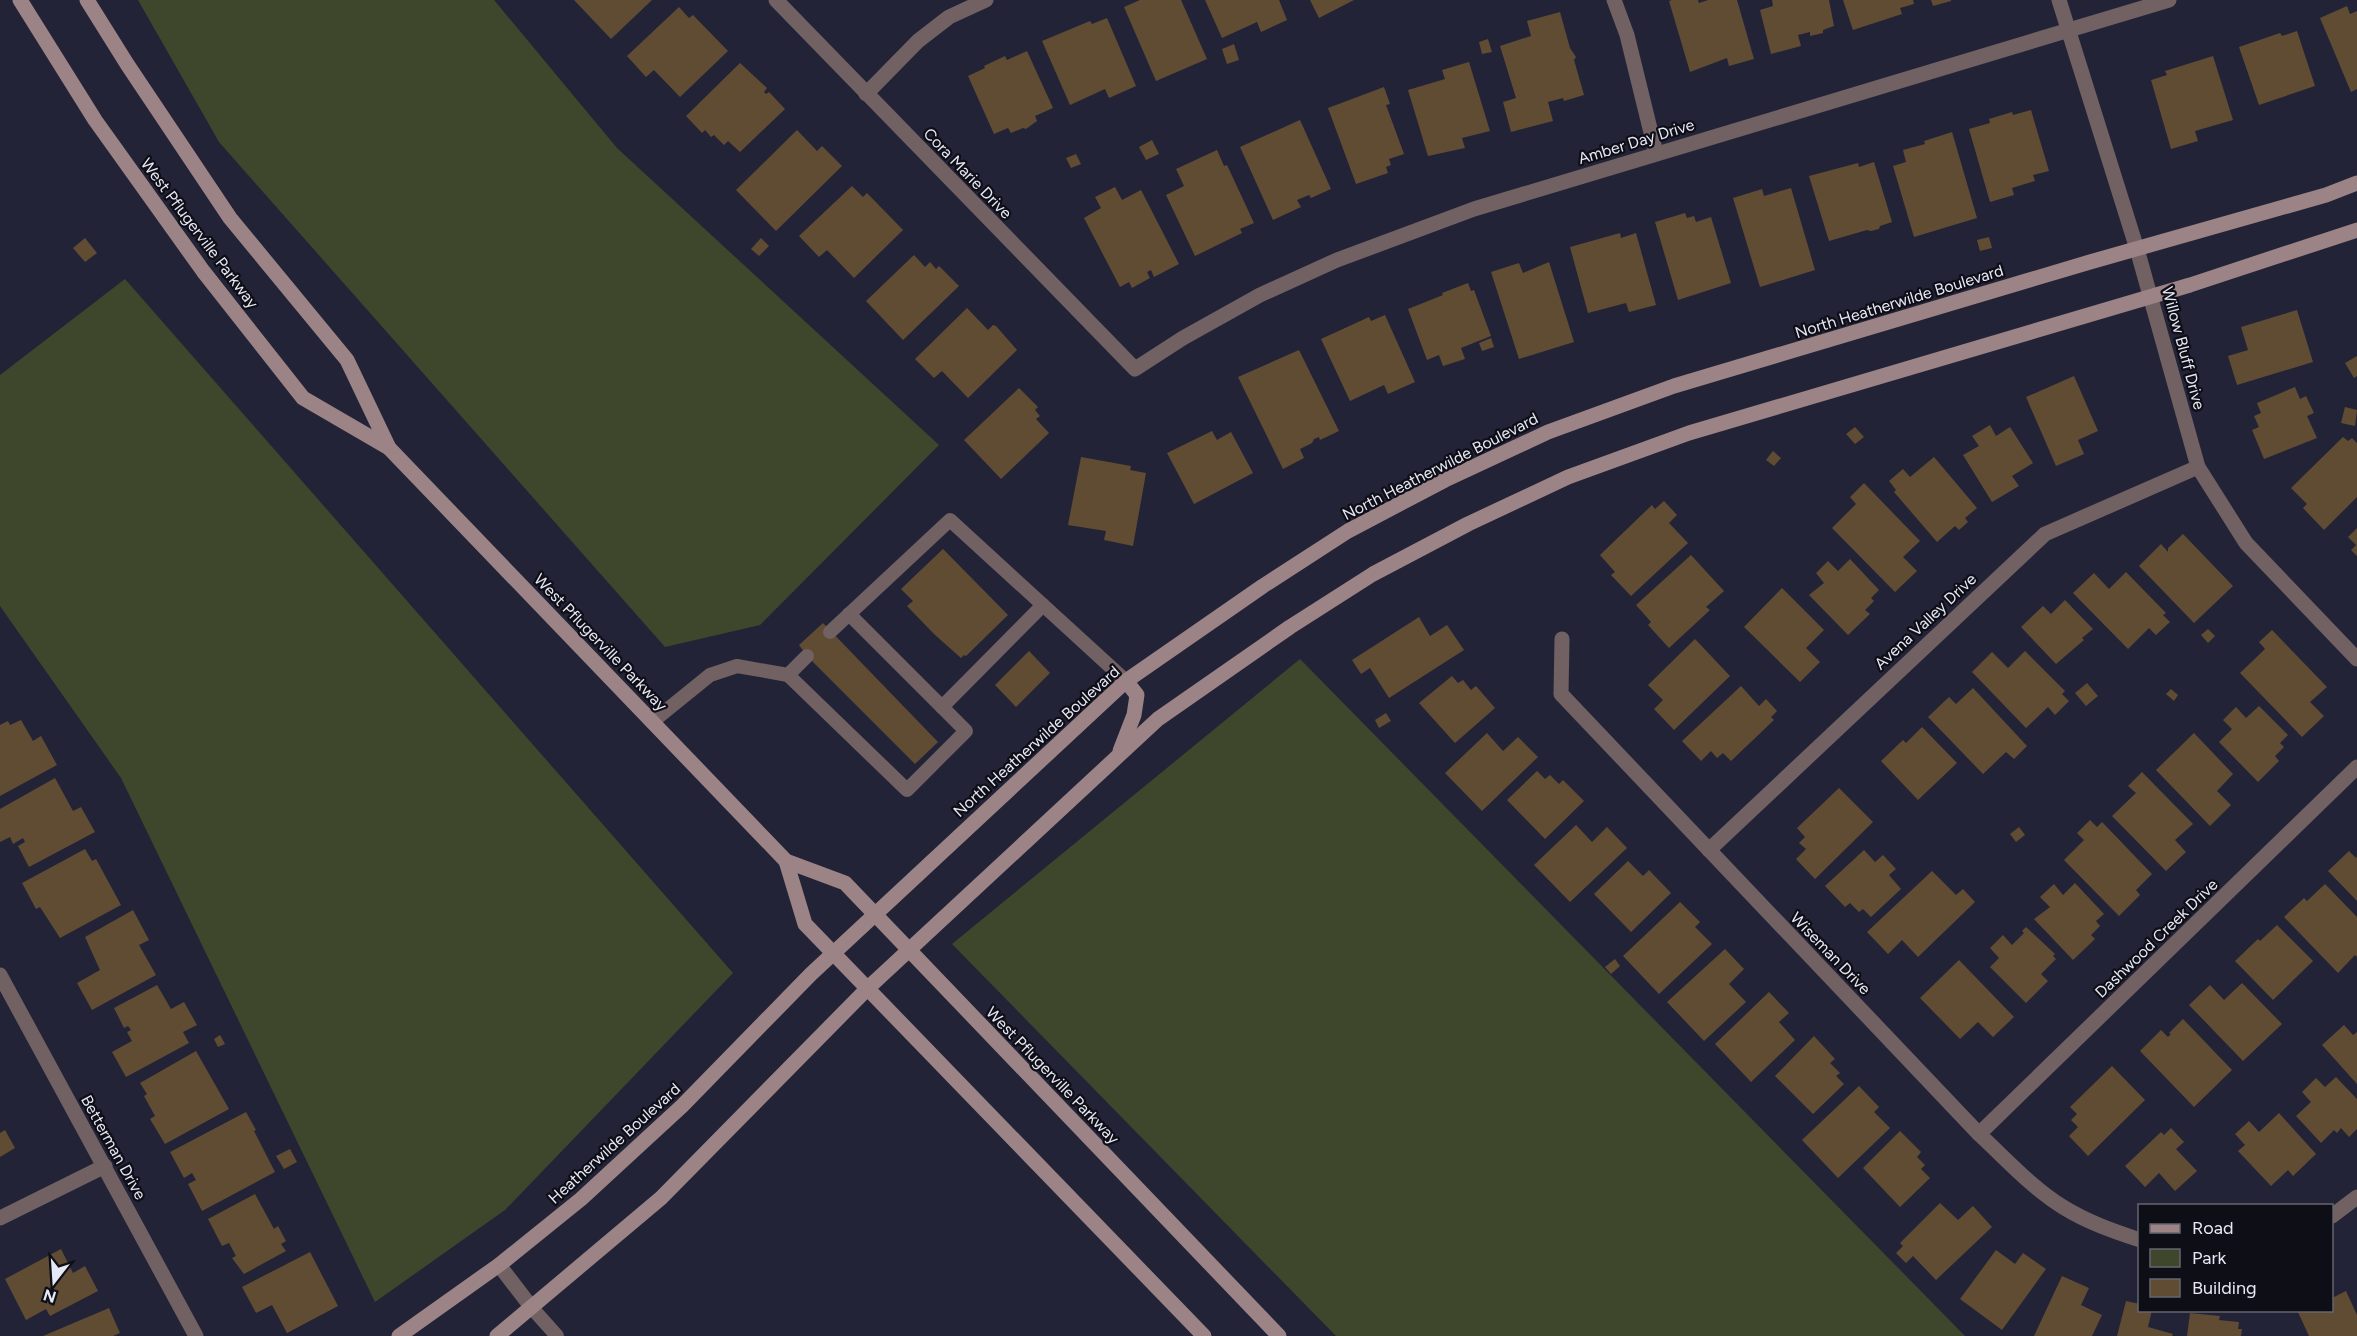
<svg xmlns="http://www.w3.org/2000/svg" width="2357" height="1336" viewBox="0 0 2357 1336" font-family="Figtree,sans-serif">
<rect width="100%" height="100%" fill="#232337"/>
<g fill="#3e472c">
<polygon points="138,0 494,0 617,148 939,445 760,625 665,647 219,142"/>
<polygon points="125,279 733,973 505,1210 375,1302 121,778 0,606 0,375"/>
<polygon points="1300,659 1965,1336 1336,1336 952,944"/>
</g>
<g fill="#604c33">
<polygon points="574,0 652,0 611,39"/>
<polygon points="1140,0 1181,0 1207,59 1156,81 1124,7"/>
<polygon points="1205,0 1279,0 1287,20 1261,32 1257,22 1222,38"/>
<polygon points="1310,0 1354,0 1319,18"/>
<polygon points="1672,0 1698,0 1699,3 1708,0 1737,0 1754,59 1729,66 1727,58 1690,72 1669,1"/>
<polygon points="1772,0 1829,0 1834,26 1823,30 1823,33 1810,36 1810,32 1798,35 1801,46 1771,54 1760,10 1773,6"/>
<polygon points="1843,0 1913,0 1914,4 1900,8 1902,14 1853,30"/>
<polygon points="1931,0 1951,0 1951,1 1933,6"/>
<polygon points="2347,6 2350,14 2357,11 2357,89 2351,92 2320,18"/>
<polygon points="679,7 689,18 693,15 728,51 680,97 654,70 646,77 627,56"/>
<polygon points="1560,12 1570,48 1576,57 1574,60 1584,95 1564,101 1563,98 1548,102 1553,121 1511,132 1503,102 1516,98 1500,46 1531,36 1527,21"/>
<polygon points="1107,18 1136,86 1109,98 1105,89 1070,105 1042,41 1090,21 1092,24"/>
<polygon points="2297,31 2315,86 2259,105 2239,47 2280,33 2282,36"/>
<polygon points="1488,39 1492,52 1482,54 1479,42"/>
<polygon points="1234,44 1239,60 1227,64 1222,49"/>
<polygon points="1027,51 1053,108 1035,116 1037,121 1026,129 1023,128 1011,133 1008,128 994,134 968,76 985,68 984,66 1005,56 1007,60"/>
<polygon points="2213,56 2233,120 2195,131 2198,141 2171,149 2151,80 2167,75 2165,71"/>
<polygon points="1469,62 1490,131 1462,138 1465,148 1428,156 1408,90 1445,79 1442,70"/>
<polygon points="740,63 767,88 764,92 766,94 769,92 785,109 740,152 728,141 724,145 714,135 711,137 705,130 702,133 686,116"/>
<polygon points="1384,87 1390,104 1386,105 1404,154 1389,159 1391,165 1386,167 1388,173 1356,184 1328,108"/>
<polygon points="2031,110 2049,171 2033,175 2035,181 2012,188 2014,195 1990,202 1969,129 1990,123 1989,119 2012,112 2013,115"/>
<polygon points="1300,120 1331,189 1311,198 1309,195 1297,200 1301,207 1273,220 1240,147"/>
<polygon points="797,130 817,151 822,146 842,166 776,231 736,190"/>
<polygon points="1952,132 1977,218 1914,237 1893,166 1906,162 1903,150 1925,144 1924,141"/>
<polygon points="1152,140 1159,154 1146,160 1139,147"/>
<polygon points="1217,150 1224,166 1227,165 1254,223 1240,229 1242,233 1195,256 1166,195 1184,186 1176,169"/>
<polygon points="1076,154 1081,164 1071,168 1066,158"/>
<polygon points="1874,162 1892,222 1880,226 1879,229 1871,231 1867,230 1829,241 1809,176 1858,163 1859,167"/>
<polygon points="852,186 863,197 867,193 903,230 854,278 827,250 819,257 799,236"/>
<polygon points="1115,187 1122,200 1141,190 1179,264 1154,277 1151,270 1147,272 1150,278 1132,288 1129,282 1120,287 1084,218 1101,208 1095,197"/>
<polygon points="1791,188 1815,270 1760,287 1733,198 1762,189 1764,196"/>
<polygon points="1685,213 1687,218 1694,216 1696,222 1711,217 1731,283 1678,300 1655,222"/>
<polygon points="1620,233 1621,238 1636,233 1656,305 1629,312 1626,303 1588,313 1570,247"/>
<polygon points="1989,237 1992,248 1980,251 1977,240"/>
<polygon points="85,238 97,253 85,262 73,248"/>
<polygon points="761,238 769,246 759,256 751,249"/>
<polygon points="914,255 925,267 930,262 936,269 939,266 959,286 903,340 866,301"/>
<polygon points="1549,262 1574,342 1519,359 1491,272 1519,263 1523,273"/>
<polygon points="1468,283 1471,291 1474,290 1491,336 1461,348 1465,359 1443,366 1439,355 1427,360 1408,309 1443,295 1442,293"/>
<polygon points="967,308 988,330 993,325 996,326 1017,350 968,398 942,371 934,378 915,359"/>
<polygon points="2297,310 2313,362 2237,385 2228,356 2248,350 2241,327"/>
<polygon points="1385,315 1415,382 1388,394 1384,385 1350,401 1321,339 1369,317 1371,321"/>
<polygon points="1491,338 1494,347 1482,351 1479,343"/>
<polygon points="1299,350 1339,431 1320,440 1319,437 1314,439 1312,443 1300,449 1304,458 1283,469 1238,377"/>
<polygon points="2357,356 2357,376 2354,378 2345,363"/>
<polygon points="2074,376 2098,431 2078,440 2084,454 2056,466 2026,397"/>
<polygon points="2295,387 2300,399 2306,396 2314,413 2307,416 2317,438 2264,459 2252,430 2259,427 2254,416 2261,413 2257,403"/>
<polygon points="1019,388 1038,407 1035,410 1040,416 1036,419 1049,433 1001,479 964,440"/>
<polygon points="2345,407 2357,410 2355,426 2341,423"/>
<polygon points="1990,425 1996,436 2010,427 2033,463 2012,476 2019,486 1992,502 1963,455 1979,446 1972,436"/>
<polygon points="1855,427 1864,437 1855,444 1846,434"/>
<polygon points="1212,431 1217,440 1231,432 1253,473 1194,504 1167,453"/>
<polygon points="2343,437 2348,441 2352,438 2357,443 2357,497 2324,530 2303,508 2307,504 2291,488"/>
<polygon points="1773,451 1781,458 1774,466 1766,460"/>
<polygon points="1081,457 1131,466 1130,470 1146,473 1133,546 1104,540 1106,531 1068,525"/>
<polygon points="1934,457 1977,508 1965,518 1968,522 1959,530 1955,526 1937,542 1894,492 1896,490 1889,481 1903,469 1910,477"/>
<polygon points="1864,483 1920,541 1903,557 1917,571 1895,592 1832,528 1856,504 1850,497"/>
<polygon points="1664,501 1677,515 1669,523 1688,543 1631,596 1611,575 1615,572 1600,555 1652,505 1655,509"/>
<polygon points="2357,528 2357,556 2351,550 2356,545 2348,537"/>
<polygon points="2183,534 2233,586 2194,623 2139,566 2161,544 2168,552 2168,548"/>
<polygon points="943,549 1008,615 966,656 964,655 961,658 934,634 907,606 913,601 901,589"/>
<polygon points="1691,555 1724,591 1706,607 1710,610 1669,648 1648,625 1651,622 1636,605"/>
<polygon points="1850,559 1879,590 1871,598 1874,601 1865,610 1870,614 1848,635 1809,595 1824,583 1816,573 1828,561 1838,571"/>
<polygon points="2126,572 2166,613 2163,615 2170,622 2156,635 2149,628 2128,649 2073,593 2094,573 2109,589"/>
<polygon points="1782,588 1824,630 1806,648 1820,662 1800,682 1744,627"/>
<polygon points="2065,600 2093,629 2082,638 2084,640 2056,664 2021,627 2043,606 2051,614"/>
<polygon points="1419,617 1430,636 1447,625 1464,650 1389,698 1370,668 1361,674 1352,660"/>
<polygon points="823,623 938,742 915,764 807,656 799,645"/>
<polygon points="2208,629 2215,636 2208,643 2201,635"/>
<polygon points="2272,630 2327,687 2310,702 2324,716 2302,737 2240,673 2265,649 2259,642"/>
<polygon points="1695,639 1730,676 1674,730 1654,709 1663,700 1648,685"/>
<polygon points="1029,651 1050,673 1016,707 995,685"/>
<polygon points="2025,651 2065,691 2062,694 2069,701 2055,715 2048,707 2026,728 1972,672 1992,652 2008,668"/>
<polygon points="1452,676 1458,683 1463,680 1471,690 1476,686 1495,708 1455,743 1419,703"/>
<polygon points="2087,683 2098,696 2086,706 2075,693"/>
<polygon points="1741,686 1759,706 1766,699 1777,711 1771,717 1774,720 1731,761 1723,753 1717,758 1711,751 1701,761 1682,741"/>
<polygon points="1973,688 2027,746 2014,759 2006,752 1983,774 1928,717 1949,697 1956,704"/>
<polygon points="2171,689 2178,695 2174,701 2166,694"/>
<polygon points="2259,706 2288,735 2280,743 2284,747 2275,756 2279,761 2258,782 2219,742 2232,729 2223,720 2236,707 2246,718"/>
<polygon points="1386,713 1391,721 1379,728 1375,720"/>
<polygon points="21,720 33,741 41,736 57,765 0,796 0,725 8,721 10,725"/>
<polygon points="1922,727 1957,763 1918,800 1881,761 1903,740 1906,743"/>
<polygon points="1487,733 1503,751 1518,737 1538,757 1482,811 1445,773"/>
<polygon points="2194,733 2233,774 2217,791 2231,805 2210,826 2156,770"/>
<polygon points="1537,771 1545,779 1550,775 1559,784 1563,780 1584,801 1545,839 1507,800"/>
<polygon points="2142,772 2193,824 2175,840 2186,852 2166,871 2112,816 2136,793 2128,786"/>
<polygon points="55,778 73,811 81,807 95,832 29,867 18,846 25,842 23,838 13,844 10,837 0,842 0,809"/>
<polygon points="1839,788 1873,822 1815,879 1796,859 1806,849 1799,843 1805,837 1797,828"/>
<polygon points="2090,820 2097,827 2102,822 2152,874 2136,890 2140,895 2119,916 2064,860 2084,840 2077,833"/>
<polygon points="1576,825 1592,842 1607,827 1627,848 1570,902 1534,865"/>
<polygon points="2019,827 2025,835 2016,842 2010,834"/>
<polygon points="85,849 92,861 96,859 121,905 60,938 40,907 36,909 22,883"/>
<polygon points="1864,850 1875,862 1883,855 1896,869 1889,875 1901,889 1871,917 1863,909 1859,912 1850,903 1845,907 1825,886"/>
<polygon points="2349,851 2356,858 2357,856 2357,901 2328,871"/>
<polygon points="1628,861 1643,876 1649,870 1671,893 1631,932 1594,894"/>
<polygon points="1932,871 1956,895 1963,889 1975,902 1918,957 1902,940 1888,954 1867,932"/>
<polygon points="2075,883 2104,914 2096,921 2100,926 2091,935 2095,939 2073,960 2034,919 2050,907 2040,897 2054,884 2063,895"/>
<polygon points="2325,884 2357,917 2357,957 2355,955 2338,973 2284,917 2304,898 2307,901"/>
<polygon points="1680,902 1700,922 1695,927 1712,944 1659,994 1623,956"/>
<polygon points="133,910 149,940 139,945 156,975 92,1010 77,983 100,970 85,937"/>
<polygon points="2277,925 2313,961 2273,1000 2235,961 2258,939 2260,941"/>
<polygon points="2026,927 2055,954 2053,956 2056,959 2041,974 2048,981 2026,1003 1990,967 1999,958 1990,948 2003,935 2012,945 2024,933 2022,931"/>
<polygon points="1725,949 1744,969 1729,984 1746,1002 1704,1041 1667,1002"/>
<polygon points="1615,959 1620,966 1611,974 1605,967"/>
<polygon points="1959,960 2014,1017 1993,1037 1978,1022 1960,1039 1920,998"/>
<polygon points="2242,983 2282,1024 2243,1061 2189,1005 2210,985 2224,1000"/>
<polygon points="157,985 171,1009 184,1002 197,1025 183,1032 189,1043 126,1077 112,1052 132,1041 127,1032 131,1030 128,1026 124,1028 114,1008"/>
<polygon points="1769,992 1789,1013 1779,1022 1795,1040 1751,1082 1715,1044"/>
<polygon points="2183,1019 2232,1070 2194,1107 2140,1051 2161,1030 2168,1037 2171,1034 2169,1033"/>
<polygon points="2344,1025 2353,1035 2357,1032 2357,1084 2322,1045"/>
<polygon points="220,1035 225,1044 218,1047 214,1039"/>
<polygon points="1814,1036 1835,1059 1830,1063 1840,1073 1836,1076 1844,1084 1813,1114 1775,1076"/>
<polygon points="196,1051 229,1109 165,1144 150,1119 155,1116 144,1096 147,1094 140,1083"/>
<polygon points="2112,1066 2145,1100 2088,1156 2069,1136 2078,1127 2071,1120 2077,1114 2070,1107"/>
<polygon points="2336,1077 2357,1099 2357,1129 2349,1137 2341,1128 2337,1133 2334,1130 2321,1143 2296,1116 2311,1102 2302,1092 2316,1078 2325,1087"/>
<polygon points="1859,1086 1879,1107 1874,1112 1890,1128 1838,1178 1802,1140"/>
<polygon points="246,1112 256,1130 254,1131 275,1172 202,1211 188,1184 196,1180 192,1173 184,1178 170,1152"/>
<polygon points="2279,1113 2316,1154 2293,1176 2288,1170 2271,1186 2238,1151 2245,1145 2235,1134 2249,1121 2259,1132"/>
<polygon points="2171,1128 2184,1142 2176,1149 2197,1171 2175,1191 2159,1173 2145,1187 2125,1166 2161,1132 2164,1135"/>
<polygon points="5,1130 15,1148 0,1157 0,1133"/>
<polygon points="1900,1131 1921,1152 1917,1157 1925,1165 1921,1169 1930,1178 1900,1207 1863,1168"/>
<polygon points="290,1149 297,1162 284,1169 276,1156"/>
<polygon points="255,1194 274,1229 278,1226 286,1241 281,1244 286,1251 244,1274 232,1258 236,1256 229,1243 222,1246 208,1219"/>
<polygon points="1940,1203 1958,1220 1973,1206 1992,1227 1936,1280 1913,1256 1906,1263 1896,1253 1903,1246 1900,1243"/>
<polygon points="61,1249 73,1273 85,1266 98,1291 50,1316 46,1309 26,1320 5,1279"/>
<polygon points="1996,1250 2015,1264 2023,1253 2046,1269 2002,1330 1960,1299"/>
<polygon points="310,1252 338,1306 287,1333 272,1305 256,1313 242,1287"/>
<polygon points="2062,1276 2089,1288 2081,1305 2102,1315 2092,1336 2034,1336"/>
<polygon points="2346,1291 2357,1315 2357,1336 2309,1336 2297,1310 2332,1310 2332,1298"/>
<polygon points="2126,1301 2140,1304 2140,1310 2152,1310 2148,1327 2173,1334 2172,1336 2117,1336"/>
<polygon points="109,1308 120,1333 113,1336 43,1336"/>
<polygon points="2190,1313 2220,1316 2219,1320 2239,1322 2238,1329 2242,1329 2241,1336 2187,1336"/>
</g>
<g fill="none" stroke-linecap="round" stroke-linejoin="round">
<g stroke="#716162" stroke-width="14">
<polyline points="830,632 950,520 1126,681"/>
<polyline points="788,675 907,790 966,731 849,614"/>
<polyline points="942,707 1043,605"/>
<polyline points="652,722 710,675 737,666 788,675 807,656"/>
<polyline points="532,1308 557,1336"/>
</g>
<g stroke="#716162" stroke-width="15">
<polyline points="776,0 1135,369 1183,338 1260,295 1337,260 1474,209 2169,0"/>
<polyline points="1614,0 1627,35 1656,153"/>
<polyline points="2059,0 2137,249 2198,467 2246,543 2357,659"/>
<polyline points="866,94 918,41 949,17 986,0"/>
<path d="M1562,639L1561,694L1979,1134C2006,1159 2032,1188 2063,1207C2087,1222 2113,1231 2140,1240"/>
<polyline points="1709,850 2045,534 2198,467"/>
<polyline points="0,975 196,1336"/>
<polyline points="1979,1134 2357,767"/>
<polyline points="2332,1216 2357,1197"/>
<polyline points="0,1218 105,1166"/>
<polyline points="499,1265 532,1308"/>
</g>
<g stroke="#9c8385" stroke-width="15">
<polyline points="20,0 95,120 203,271 303,398 389,448 786,861 845,883 1279,1336"/>
<polyline points="87,0 127,64 230,218 347,360 389,448"/>
<polyline points="1120,751 1134,715 1137,695 1126,681"/>
<polyline points="786,861 805,924 1204,1336"/>
<polyline points="399,1336 499,1265 581,1199 682,1106 811,974 1126,681 1263,586 1348,531 1445,480 1548,432 1674,386 2090,262 2326,195 2357,183"/>
<polyline points="497,1336 661,1198 868,988 1158,719 1290,627 1373,574 1468,524 1568,477 1689,433 2190,285 2357,230"/>
</g>
</g>
<g text-anchor="middle" stroke-width="4.5" stroke-linejoin="round" paint-order="stroke">
<g font-size="16" fill="#e7e8f5" stroke="#0e0e17">
<text transform="translate(1636 141) rotate(-17)" y="6">Amber Day Drive</text>
<text transform="translate(968 173) rotate(46)" y="6">Cora Marie Drive</text>
<text transform="translate(200 233) rotate(53)" y="6">West Pflugerville Parkway</text>
<text transform="translate(1899 301) rotate(-17)" y="6">North Heatherwilde Boulevard</text>
<text transform="translate(2184 348) rotate(75)" y="6">Willow Bluff Drive</text>
<text transform="translate(1440 466) rotate(-27)" y="6">North Heatherwilde Boulevard</text>
<text transform="translate(1925 621) rotate(-43)" y="6">Avena Valley Drive</text>
<text transform="translate(601 642) rotate(46)" y="6">West Pflugerville Parkway</text>
<text transform="translate(1036 741) rotate(-42)" y="6">North Heatherwilde Boulevard</text>
<text transform="translate(2156 938) rotate(-44)" y="6">Dashwood Creek Drive</text>
<text transform="translate(1831 953) rotate(46)" y="6">Wiseman Drive</text>
<text transform="translate(1053 1075) rotate(46)" y="6">West Pflugerville Parkway</text>
<text transform="translate(614 1143) rotate(-42)" y="6">Heatherwilde Boulevard</text>
<text transform="translate(114 1147) rotate(61)" y="6">Betterman Drive</text>
</g>
</g>
<rect x="2138" y="1204" width="195" height="108" fill="#0e0e17" stroke="#656570" stroke-width="1.5"/>
<rect x="2150" y="1224" width="30" height="9" fill="#9c8385" stroke="#656570" stroke-width="1.5"/>
<text x="2192" y="1234" font-size="18" fill="#e7e8f5">Road</text>
<rect x="2150" y="1249" width="30" height="18" fill="#3e472c" stroke="#656570" stroke-width="1.5"/>
<text x="2192" y="1264" font-size="18" fill="#e7e8f5">Park</text>
<rect x="2150" y="1279" width="30" height="18" fill="#604c33" stroke="#656570" stroke-width="1.5"/>
<text x="2192" y="1294" font-size="18" fill="#e7e8f5">Building</text>
<g transform="translate(54 1282) rotate(197)" stroke="#0e0e17" stroke-width="4.5" paint-order="stroke">
<path d="M0-4.5L10 22L0 15L-10 22Z" fill="#e7e8f5"/>
<text y="-9" font-size="16" font-weight="bold" text-anchor="middle" fill="#e7e8f5">N</text>
</g>
</svg>
